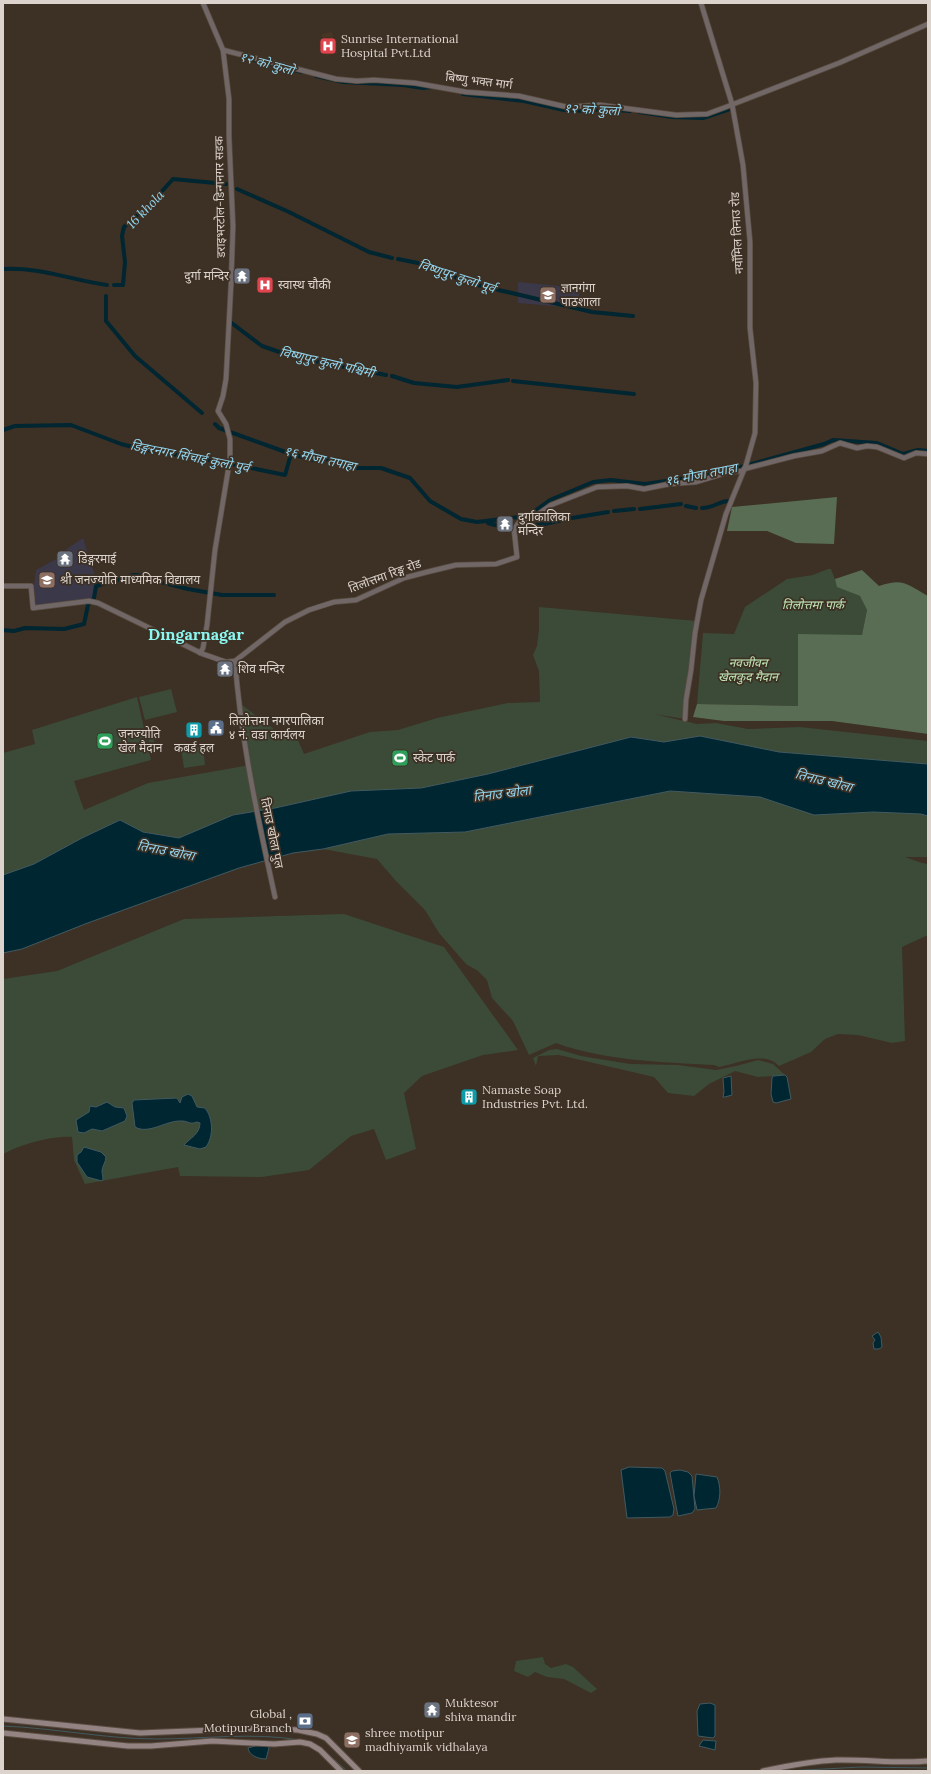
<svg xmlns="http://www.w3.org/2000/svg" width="931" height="1774" viewBox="0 0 931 1774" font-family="Lora,'Noto Sans Devanagari',serif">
<rect width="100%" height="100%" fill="#3d3024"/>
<polygon fill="#483625" points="332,32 337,54 326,56 321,43 323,42 322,34"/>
<g fill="#3b3849">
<polygon points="518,282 580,288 577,308 518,303"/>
<polygon points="83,538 95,576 96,586 94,598 50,606 36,606 34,586 36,570 56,559 68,548"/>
</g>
<g fill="#3b4b37">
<polygon points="828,569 831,569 838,587 860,596 867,610 862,636 798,706 697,704 703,633 734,634 745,607 787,579 813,575"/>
<polygon points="539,607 697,621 685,719 654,714 697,724 716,723 748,729 800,727 928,741 928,764 779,752 700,736 664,742 631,737 488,774 421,788 351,791 275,808 233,815 179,838 143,832 120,820 82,838 34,864 3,875 3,753 35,744 32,730 137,697 151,760 74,781 84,810 148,783 250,765 242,705 283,736 297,738 304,754 370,732 398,730 437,718 508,703 540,702 539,671 533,655 537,646 539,629"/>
<polygon points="171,689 177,712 145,720 139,697"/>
<polygon points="150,727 156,747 151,749 145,728"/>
<polygon points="203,746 205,765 184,768 181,749"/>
<path d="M670,791L760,797L814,815L873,812L921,814L928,816V857H905L922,863L928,864V935L902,947L905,1041L892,1043L858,1035L838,1034L825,1039L811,1052L779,1066C765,1050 736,1064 719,1067L714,1065C661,1062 606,1061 556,1043L529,1055L513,1021L492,998L487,980L478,971L466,964L439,933L425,910L395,880L377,859L323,849L388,834L465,832Z"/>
<path d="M344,914L444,947L518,1050L483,1055L422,1076L404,1093L416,1149L386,1160L374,1129L351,1136L309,1170L262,1177L180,1176L178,1167L85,1184L74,1160L72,1137C54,1135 19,1145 3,1154V979L57,971L184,919Z"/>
<polygon points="557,1049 581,1056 630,1064 678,1065 716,1070 736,1066 758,1060 773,1064 785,1075 758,1077 735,1071 709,1084 694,1096 668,1093 654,1077 559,1055 538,1056 536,1066 533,1058 549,1050"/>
<polygon points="543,1657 545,1664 551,1668 566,1664 573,1667 597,1689 591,1693 564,1679 547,1677 535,1672 528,1677 514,1671 516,1661"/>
</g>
<g fill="#586d53">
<polygon points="837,497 834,544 796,543 767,531 727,531 732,507"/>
<path d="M862,570L879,586C904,578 906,584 928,596V734L832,721H724L693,717L697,704L798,706V634L862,635L867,610L860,596L837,587L835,579Z"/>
</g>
<g fill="#002632" stroke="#425a60">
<polygon points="700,736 779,752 928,764 928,816 921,814 873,812 814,815 760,797 670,791 465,832 388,834 323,849 293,853 239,868 85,924 22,949 3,953 3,875 34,864 82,838 120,820 143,832 179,838 233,815 275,808 351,791 421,788 488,774 631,737 664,742"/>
<polygon points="785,1075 787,1077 791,1099 776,1103 773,1102 771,1094 772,1078 773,1076"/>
<polygon points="731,1076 732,1095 725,1097 723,1097 724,1092 723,1078"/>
<path d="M188,1094L192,1096L197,1107L205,1108C213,1118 214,1136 206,1147L200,1149L184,1145C190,1138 200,1134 200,1123L197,1122C189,1125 189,1121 182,1121C166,1120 149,1135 135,1127L132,1103L134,1100L177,1098L180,1103L182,1097Z"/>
<polygon points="107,1102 115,1107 124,1108 127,1116 125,1121 102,1131 92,1129 84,1133 78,1132 76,1120 89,1112 90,1106 96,1107"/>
<path d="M84,1147L101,1152L106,1157C106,1162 102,1166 102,1171C102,1175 104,1177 102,1181L87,1177L77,1162V1155L81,1152Z"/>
<polygon points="878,1332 881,1337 882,1347 879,1349 874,1349 873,1343 875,1340 872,1336"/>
<polygon points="629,1467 662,1468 665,1471 674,1509 673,1515 670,1517 627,1518 621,1470"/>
<polygon points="680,1470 688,1472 692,1476 695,1509 692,1513 678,1516 677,1511 670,1473 672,1471"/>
<path d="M696,1474L717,1477C721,1487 721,1499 716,1508L697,1510L694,1496Z"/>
<polygon points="710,1703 715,1705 715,1736 713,1738 698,1736 697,1711 700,1704"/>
<polygon points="703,1740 716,1741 715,1750 699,1746"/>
<path d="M259,1745L268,1746L269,1748L266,1759C259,1759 249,1756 248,1748Z"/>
</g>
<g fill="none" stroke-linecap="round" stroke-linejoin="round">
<g stroke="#425a60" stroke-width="1">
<path d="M3,1726C55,1728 105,1739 157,1739C204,1739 253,1732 300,1740"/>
<polyline points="312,1742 318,1746"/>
<polyline points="322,1749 347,1771"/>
<polyline points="787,1771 861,1767 928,1768"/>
</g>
<g stroke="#002632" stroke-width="4">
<polyline points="250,59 302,72"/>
<polyline points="316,76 343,82 404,85"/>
<polyline points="403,85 423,88 432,87"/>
<polyline points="463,94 524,101 564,110 587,111 602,109 630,111"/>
<polyline points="639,112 672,117 703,118 733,108"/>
<polyline points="237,189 289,212 369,252 392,258"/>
<polyline points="398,259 423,264 445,270 461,281 503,291 592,312 633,316"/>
<path d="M3,269C41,267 71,280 107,285"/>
<polyline points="114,285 123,285 125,262 122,236 124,227 154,200 173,179 226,184"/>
<polyline points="106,296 106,321 135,356 202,413"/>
<polyline points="229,321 262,346 294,357 386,375"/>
<polyline points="392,376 414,383 457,387 508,380"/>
<polyline points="513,381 634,394"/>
<polyline points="215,424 219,428 291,454 314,460 331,459 338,462"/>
<polyline points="3,430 15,426 71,425 121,444 141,449 227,463 285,475 291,454"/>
<polyline points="337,461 351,468 381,468 410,478 430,501 461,519 477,522 528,516 550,500 593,482 611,480 645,484 722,473"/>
<polyline points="730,470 824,444 833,440 877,443 903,454 918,450 928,451"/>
<polyline points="686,506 696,508"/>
<path d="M702,508C715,508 720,500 730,501"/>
<polyline points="640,509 681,504"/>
<polyline points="614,511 634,509"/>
<polyline points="572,518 608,512"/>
<path d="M488,523C509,530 544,525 566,519"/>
<polyline points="3,630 14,631 25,628 64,629 84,624 88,605 94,598 96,586 134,575 148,576 157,581 188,589 222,595 274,595"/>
</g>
<g stroke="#5a4d42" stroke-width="6">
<g id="tertiary">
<polyline points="223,50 336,79 357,81 374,80 415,83 466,92 519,96 567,107 600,105 676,115 707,114 726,107 839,63 928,24"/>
<polyline points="744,469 794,456 822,451 840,443 857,448 867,446 877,447 904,458 916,453 928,454"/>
<polyline points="3,586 31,586 33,608 89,601 98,603 203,654 226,662 235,661 285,622 309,610 334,602 356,600 404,578 427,572 456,565 496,564 517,557 514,529 520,521 537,515 551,505 597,487 627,486 644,489 669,484 696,482 729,472 743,471"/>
<polyline points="200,653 203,648 207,625 215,550 230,459 230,439 226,424 218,411 223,396 226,379 231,285 233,226 229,136 229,99 223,50 203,3"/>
<path d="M235,661C241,741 258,819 275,897"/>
<polyline points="685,719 686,700 691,670 695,633 701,600 726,514 746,465 755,433 756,383 750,328 750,242 743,165 732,104 701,3"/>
</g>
</g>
<g stroke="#5a4d42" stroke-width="7">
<g id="secondary">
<polyline points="3,1719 140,1733 260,1728 298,1730 317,1734 326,1738 359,1771"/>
<polyline points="3,1733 128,1746 151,1746 212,1741 274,1744 300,1742 310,1744 320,1750 341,1771"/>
<path d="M763,1771C787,1766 811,1761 836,1760C867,1759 897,1764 928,1761"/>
</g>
</g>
<use href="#tertiary" stroke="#716766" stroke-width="4.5"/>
<use href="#secondary" stroke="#938382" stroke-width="5"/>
</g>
<defs>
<g id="hospital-square" transform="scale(0.9)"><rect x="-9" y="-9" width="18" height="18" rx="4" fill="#e0444e" stroke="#3d3024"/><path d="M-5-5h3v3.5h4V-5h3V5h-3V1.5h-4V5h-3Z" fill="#fff"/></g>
<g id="temple-square" transform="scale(0.9)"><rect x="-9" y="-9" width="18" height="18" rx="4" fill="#6b7280" stroke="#3d3024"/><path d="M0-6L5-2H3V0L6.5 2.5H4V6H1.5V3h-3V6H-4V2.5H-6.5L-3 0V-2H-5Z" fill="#fff"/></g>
<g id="school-square" transform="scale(0.9)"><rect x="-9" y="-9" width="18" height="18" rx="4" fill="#8d6e63" stroke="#3d3024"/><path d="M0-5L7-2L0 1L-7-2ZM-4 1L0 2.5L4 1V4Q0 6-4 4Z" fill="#fff"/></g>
<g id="civic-square" transform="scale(0.9)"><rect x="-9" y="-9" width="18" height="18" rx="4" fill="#5c6f8a" stroke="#3d3024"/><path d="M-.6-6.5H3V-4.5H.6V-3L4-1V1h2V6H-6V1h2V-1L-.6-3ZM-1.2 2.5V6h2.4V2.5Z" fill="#fff"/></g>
<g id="building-square" transform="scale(0.9)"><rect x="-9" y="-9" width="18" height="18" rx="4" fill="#0f9aa8" stroke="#3d3024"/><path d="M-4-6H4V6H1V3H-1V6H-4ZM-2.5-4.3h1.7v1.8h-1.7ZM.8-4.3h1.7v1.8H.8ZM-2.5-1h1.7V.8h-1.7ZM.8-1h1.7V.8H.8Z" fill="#fff"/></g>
<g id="stadium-square" transform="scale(0.9)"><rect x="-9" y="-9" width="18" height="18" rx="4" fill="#2e9e5b" stroke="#3d3024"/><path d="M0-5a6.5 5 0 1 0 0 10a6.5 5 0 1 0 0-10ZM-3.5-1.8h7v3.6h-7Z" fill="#fff"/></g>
<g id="bank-square" transform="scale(0.9)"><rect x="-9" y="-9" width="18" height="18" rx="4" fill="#5c6f8a" stroke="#3d3024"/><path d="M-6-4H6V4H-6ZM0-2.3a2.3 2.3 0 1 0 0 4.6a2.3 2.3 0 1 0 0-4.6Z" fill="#fff"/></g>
</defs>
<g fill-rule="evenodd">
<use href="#hospital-square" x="328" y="46"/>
<use href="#temple-square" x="242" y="276"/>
<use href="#hospital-square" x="265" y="285"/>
<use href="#school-square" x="548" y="295"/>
<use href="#temple-square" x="505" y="524"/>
<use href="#temple-square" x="65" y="559"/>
<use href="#school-square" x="47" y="580"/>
<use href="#temple-square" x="225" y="669"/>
<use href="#civic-square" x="216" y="728"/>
<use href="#building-square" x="194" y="730"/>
<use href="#stadium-square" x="105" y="741"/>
<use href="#stadium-square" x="400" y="758"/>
<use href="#building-square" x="469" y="1097"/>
<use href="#temple-square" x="432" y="1710"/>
<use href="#bank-square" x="305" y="1721"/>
<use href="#school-square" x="352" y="1740"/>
</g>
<g text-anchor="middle" stroke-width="3.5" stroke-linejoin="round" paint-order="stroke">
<g font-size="12" fill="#dcd3cc" stroke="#3d3024" text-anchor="start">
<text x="341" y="43">Sunrise International<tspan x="341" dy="14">Hospital Pvt.Ltd</tspan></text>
<text x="229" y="280" text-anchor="end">दुर्गा मन्दिर</text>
<text x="278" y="289">स्वास्थ चौकी</text>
<text x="561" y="292">ज्ञानगंगा<tspan x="561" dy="14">पाठशाला</tspan></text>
<text x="518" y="521">दुर्गाकालिका<tspan x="518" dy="14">मन्दिर</tspan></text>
<text x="78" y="563">डिङ्गरमाई</text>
<text x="60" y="584">श्री जनज्योति माध्यमिक विद्यालय</text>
<text x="238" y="673">शिव मन्दिर</text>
<text x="229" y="725">तिलोत्तमा नगरपालिका<tspan x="229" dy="14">४ नं. वडा कार्यलय</tspan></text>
<text x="118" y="738">जनज्योति<tspan x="118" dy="14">खेल मैदान</tspan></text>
<text x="194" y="752" text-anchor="middle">कबर्ड हल</text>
<text x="413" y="762">स्केट पार्क</text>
<text x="482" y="1094">Namaste Soap<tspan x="482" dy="14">Industries Pvt. Ltd.</tspan></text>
<text x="445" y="1707">Muktesor<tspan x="445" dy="14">shiva mandir</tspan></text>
<text x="292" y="1718" text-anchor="end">Global ,<tspan x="292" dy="14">Motipur Branch</tspan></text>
<text x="365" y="1737">shree motipur<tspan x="365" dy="14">madhiyamik vidhalaya</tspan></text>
</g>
<g font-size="12" fill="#dcd3cc" stroke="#3d3024">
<text transform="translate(479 81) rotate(7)" y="4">बिष्णु भक्त मार्ग</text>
<text transform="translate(220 197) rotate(-91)" y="4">डराइभरटोल-डिन्गनगर सडक</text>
<text transform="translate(737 233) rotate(-93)" y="4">नयाँमिल तिनाउ रोड</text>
<text transform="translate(385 576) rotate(-20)" y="4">तिलोत्तमा रिङ्ग रोड</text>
<text transform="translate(272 833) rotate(78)" y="4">तिनाउ खोला पुल</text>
</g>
<g font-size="12" font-style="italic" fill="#c1e8b7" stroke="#3d3024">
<text x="813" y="609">तिलोत्तमा पार्क</text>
<text x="748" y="667">नवजीवन<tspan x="748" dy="14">खेलकुद मैदान</tspan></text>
</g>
<g font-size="13" font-style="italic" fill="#92d6f0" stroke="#3d3024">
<text transform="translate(267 63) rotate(15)" y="5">१२ को कुलो</text>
<text transform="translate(592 109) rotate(3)" y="5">१२ को कुलो</text>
<text transform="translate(145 209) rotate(-46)" y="5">16 khola</text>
<text transform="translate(457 276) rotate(18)" y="5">विष्णुपुर कुलो पूर्व</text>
<text transform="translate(327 362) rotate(13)" y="5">विष्णुपुर कुलो पश्चिमी</text>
<text transform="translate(190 456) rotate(11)" y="5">डिङ्गरनगर सिंचाई कुलो पुर्व</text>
<text transform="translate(320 458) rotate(13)" y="5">१६ मौजा तपाहा</text>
<text transform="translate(701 474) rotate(-11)" y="5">१६ मौजा तपाहा</text>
<text transform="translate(824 780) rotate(14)" y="5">तिनाउ खोला</text>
<text transform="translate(502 793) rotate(-7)" y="5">तिनाउ खोला</text>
<text transform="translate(166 850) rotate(11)" y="5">तिनाउ खोला</text>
</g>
<g font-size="16" font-weight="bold" fill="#8bf6f0" stroke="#3d3024">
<text x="196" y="640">Dingarnagar</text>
</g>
</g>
<rect width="931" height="1774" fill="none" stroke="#dcd3cc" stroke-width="8"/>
</svg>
